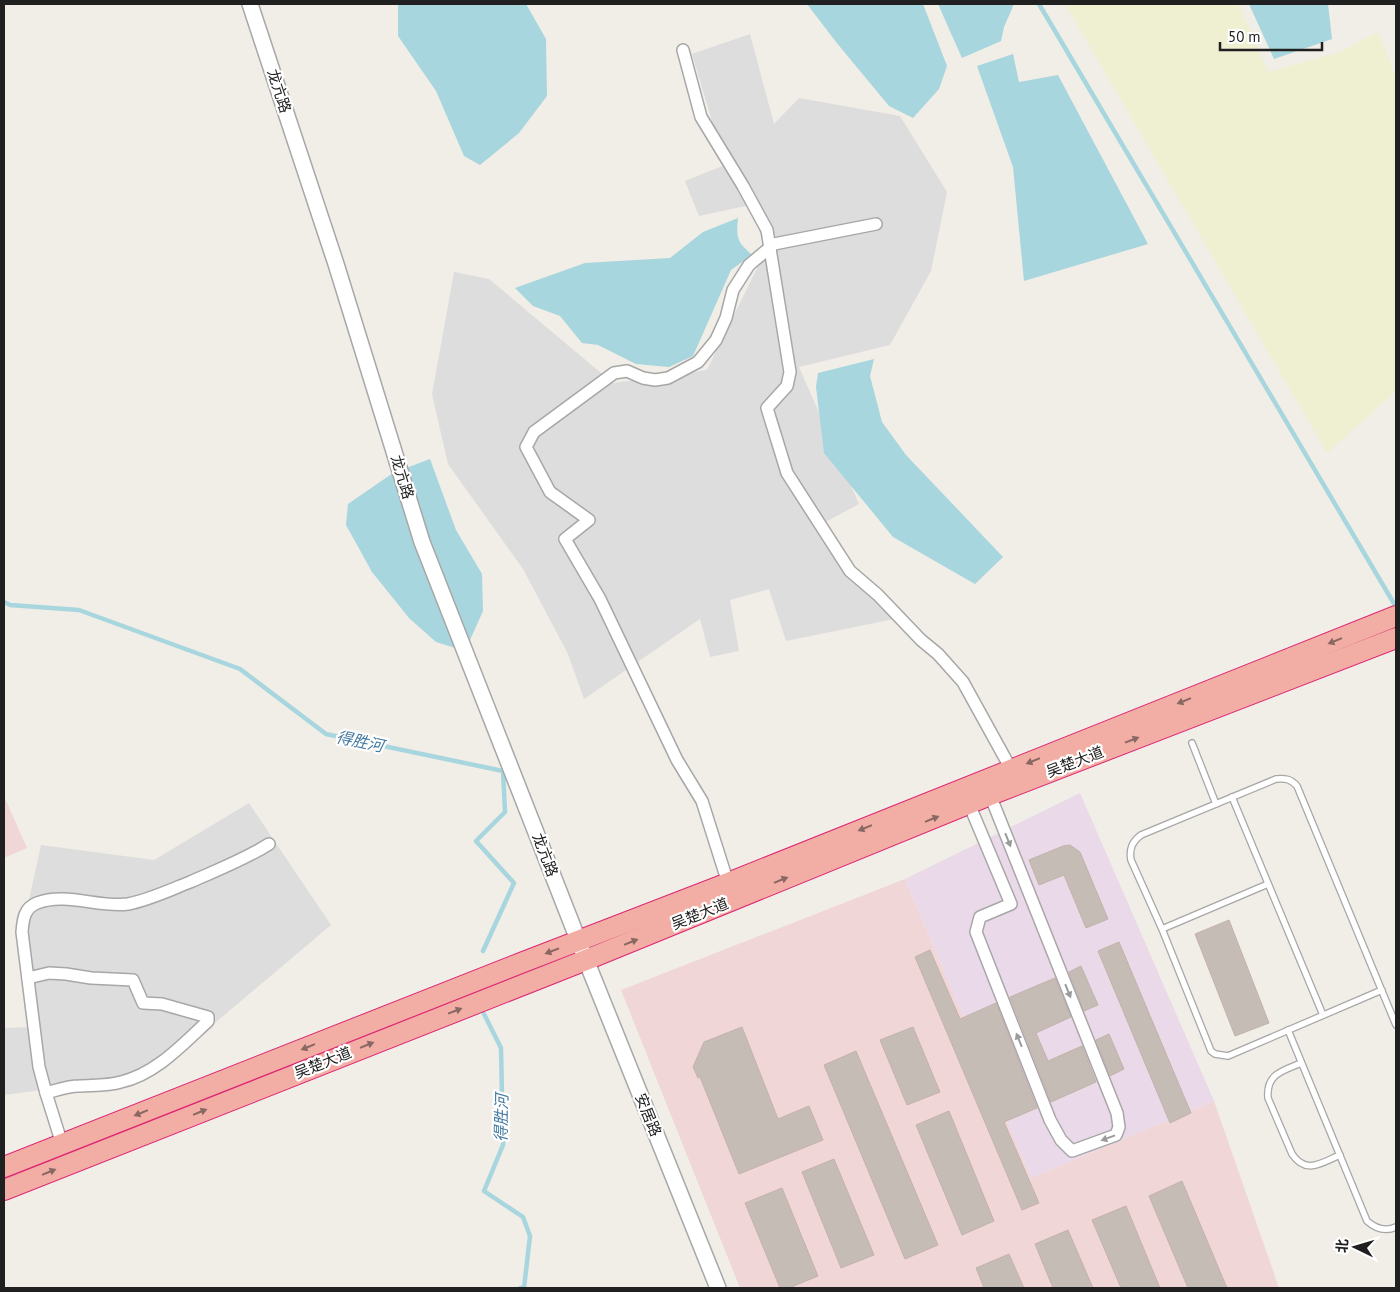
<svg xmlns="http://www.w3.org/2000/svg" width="1400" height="1292" viewBox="0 0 1400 1292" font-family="'PT Sans','Noto Sans SC',sans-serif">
<rect width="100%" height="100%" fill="#f1ede7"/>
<g fill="#dedddd">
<polygon points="750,34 774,124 799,98 900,116 947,192 931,271 890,345 799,367 859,504 818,526 894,619 786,641 769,589 730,600 739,651 710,657 700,619 584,699 568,654 523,569 448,464 432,394 454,272 489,279 613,383 707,370 766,250 750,205 699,216 685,181 725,165 692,54"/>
<polygon points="249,803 331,925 153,1075 4,1095 4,1028 33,1027 25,918 41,845 154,860"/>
</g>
<g fill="#f1d6d7">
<polygon points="4,796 27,848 4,858"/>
<polygon points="905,879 1031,1178 1214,1101 1279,1288 740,1288 621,990"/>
</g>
<polygon fill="#ead9e8" points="1080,793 1214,1101 1031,1178 905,879"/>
<polygon fill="#efefd2" points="1065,4 1239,4 1268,72 1340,52 1378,32 1396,77 1396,391 1327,453"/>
<g fill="#a7d6de">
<polygon points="398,4 526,4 546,39 547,96 519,133 480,165 464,156 436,91 398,36"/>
<polygon points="807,4 923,4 947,66 939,89 913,118 889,106 836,42"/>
<polygon points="938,4 1014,4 1004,27 1001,41 962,58"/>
<polygon points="1249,4 1328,4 1332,39 1274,59"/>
<polygon points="1013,54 1019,82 1058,75 1148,244 1024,281 1013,167 977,66"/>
<path d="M738,218C736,239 737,241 752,255L731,270L693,356L669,367L636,364L598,345L582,343L560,316L533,306L515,288L585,263L670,258L703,232Z"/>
<polygon points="874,359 870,376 882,422 906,455 1003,557 975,584 893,537 824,453 816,387 818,373"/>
<polygon points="430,459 456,530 482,574 483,611 465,651 436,642 409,618 372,572 346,525 348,504 393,473"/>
</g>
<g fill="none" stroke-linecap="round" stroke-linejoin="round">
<g stroke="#a7d6de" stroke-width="4.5">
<polyline points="1039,4 1396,607"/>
<polyline points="4,602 10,605 79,610 240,669 326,734 503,771 505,812 476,841 514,883 483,951"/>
<polyline points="484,1014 501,1048 503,1145 484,1191 523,1217 530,1236 524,1288 520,1288"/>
</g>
</g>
<g fill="#c6bcb6" stroke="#c3b2a9">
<polygon points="1070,845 1080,852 1108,919 1086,928 1064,875 1039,885 1029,860 1063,846"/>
<polygon points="1229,920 1269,1023 1235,1036 1195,934"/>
<polygon points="1119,942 1191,1113 1170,1123 1098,951"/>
<polygon points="930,950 960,1019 996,1003 1037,1108 1004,1122 1039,1203 1022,1210 915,957"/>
<polygon points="1081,966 1098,1005 1084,1011 1069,972"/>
<polygon points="1055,978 1071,1017 1036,1033 1048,1061 1082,1046 1096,1082 1051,1102 1010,997"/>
<polygon points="742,1027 778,1119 809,1106 823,1140 739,1174 700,1077 698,1078 693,1067 704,1042"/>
<polygon points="913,1027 940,1092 907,1105 880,1040"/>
<polygon points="1109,1034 1124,1069 1110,1076 1096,1040"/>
<polygon points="856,1051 938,1245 905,1259 824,1065"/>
<polygon points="949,1111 994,1221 962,1235 916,1125"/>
<polygon points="834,1159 874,1255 841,1268 802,1172"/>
<polygon points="1182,1181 1227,1288 1188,1288 1149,1196"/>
<polygon points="782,1188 818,1276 789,1288 780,1288 745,1203"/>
<polygon points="1126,1206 1160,1288 1121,1288 1092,1220"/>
<polygon points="1068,1230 1093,1288 1053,1288 1035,1244"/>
<polygon points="1009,1254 1024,1288 984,1288 976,1268"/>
</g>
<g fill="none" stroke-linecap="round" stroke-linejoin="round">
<g stroke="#a7a7a7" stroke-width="8">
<g id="service">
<polyline points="1192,743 1216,804"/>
<polyline points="1232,797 1323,1015"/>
<polyline points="1162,929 1268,884"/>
<path d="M1382,990L1228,1056L1215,1054L1211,1051L1162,929L1131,860C1129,849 1132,842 1141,835L1276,779C1285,778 1291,779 1297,786L1396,1025"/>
<path d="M1288,1030L1367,1221C1376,1229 1385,1232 1396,1227"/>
<path d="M1301,1063C1282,1071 1266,1074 1268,1098L1292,1154C1306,1175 1321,1163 1340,1155"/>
</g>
</g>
<g stroke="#a7a7a7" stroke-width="14">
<g id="minor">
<polyline points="683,50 701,117 743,186 767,230 790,372 787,386 767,408 787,473 850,571 878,595 921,640 938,654 963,682 1011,769"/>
<polyline points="969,804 1011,904 980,917 976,932 1050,1120 1061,1140 1072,1151 1116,1135 1119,1127 1117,1113 990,795"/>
<polyline points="728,883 702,801 677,760 600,599 565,539 589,520 550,492 526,447 534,432 614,373 627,371 643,378 655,380 668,378 698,362 716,340 726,318 733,290 749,265 774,244 876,224"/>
<path d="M28,978L49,973L66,974L91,978L133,980L143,1003L162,1004L208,1017V1021C183,1044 156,1074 121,1082C107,1086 94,1085 79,1086C68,1086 57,1090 46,1093"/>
<path d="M62,1144L46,1093L39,1067L22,932C23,920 24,908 37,903C66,892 99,908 128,904C149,900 170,890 190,882C217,870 244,860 269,844"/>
</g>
</g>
<g stroke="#a7a7a7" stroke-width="18">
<polyline id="tertiary" points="250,4 336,264 422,542 586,960 718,1288"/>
</g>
<g stroke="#dd2674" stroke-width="22">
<g id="trunk">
<polyline points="4,1167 526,961 728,883 1396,616"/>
<polyline points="4,1190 586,960 990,795 1396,638"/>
</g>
</g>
<use href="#service" stroke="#fff" stroke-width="5.5"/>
<use href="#minor" stroke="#fff" stroke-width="11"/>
<use href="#tertiary" stroke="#fff" stroke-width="15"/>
<use href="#trunk" stroke="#f2aea4" stroke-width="20"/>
</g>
<defs><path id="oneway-solid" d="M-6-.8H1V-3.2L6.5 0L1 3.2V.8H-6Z" transform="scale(1.25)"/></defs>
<g fill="#896762">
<use href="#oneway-solid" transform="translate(1335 641) rotate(158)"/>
<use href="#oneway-solid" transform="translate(1184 701) rotate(158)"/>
<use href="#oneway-solid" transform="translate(1132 740) rotate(-21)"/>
<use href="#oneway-solid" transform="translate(1033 761) rotate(158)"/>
<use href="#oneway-solid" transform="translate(932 819) rotate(-22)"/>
<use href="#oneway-solid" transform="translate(865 828) rotate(158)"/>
<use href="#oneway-solid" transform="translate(781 880) rotate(-22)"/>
<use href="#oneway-solid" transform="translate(631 942) rotate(-22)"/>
<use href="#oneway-solid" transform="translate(552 951) rotate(159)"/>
<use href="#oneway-solid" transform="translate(455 1011) rotate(-21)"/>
<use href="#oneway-solid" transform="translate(367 1045) rotate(-22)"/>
<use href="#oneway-solid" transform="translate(308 1047) rotate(158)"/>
<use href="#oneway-solid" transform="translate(200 1112) rotate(-22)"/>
<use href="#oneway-solid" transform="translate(141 1113) rotate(158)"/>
<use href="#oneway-solid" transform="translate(49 1172) rotate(-22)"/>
</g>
<g fill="#9b9b9b">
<use href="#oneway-solid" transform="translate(1008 840) rotate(68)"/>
<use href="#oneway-solid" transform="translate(1068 991) rotate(68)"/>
<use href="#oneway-solid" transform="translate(1019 1040) rotate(-112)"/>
<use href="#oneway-solid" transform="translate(1108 1138) rotate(160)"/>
</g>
<g text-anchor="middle" stroke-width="4.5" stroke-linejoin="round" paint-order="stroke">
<g font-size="15" fill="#202020" stroke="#fff">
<text transform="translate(279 91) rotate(72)" y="5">龙亢路</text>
<text transform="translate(402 477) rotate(73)" y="5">龙亢路</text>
<text transform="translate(1075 762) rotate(-21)" y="5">吴楚大道</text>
<text transform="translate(545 855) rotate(69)" y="5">龙亢路</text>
<text transform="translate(700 914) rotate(-22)" y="5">吴楚大道</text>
<text transform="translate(323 1063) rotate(-22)" y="5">吴楚大道</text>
<text transform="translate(648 1115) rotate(68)" y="5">安居路</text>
</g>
<g font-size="16" font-style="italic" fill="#457ba2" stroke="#fff">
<text transform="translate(360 741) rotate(12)" y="6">得胜河</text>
<text transform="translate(501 1118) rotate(-89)" y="6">得胜河</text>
</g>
</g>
<rect width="1400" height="1292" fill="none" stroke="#202020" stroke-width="10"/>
<g transform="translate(1355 1247) rotate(275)" stroke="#ffffff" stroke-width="4" paint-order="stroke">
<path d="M0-4L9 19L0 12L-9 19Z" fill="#202020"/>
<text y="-8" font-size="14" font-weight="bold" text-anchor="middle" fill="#202020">北</text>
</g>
<path d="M1220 42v8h102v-8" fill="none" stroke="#202020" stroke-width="2.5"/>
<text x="1228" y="42" font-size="15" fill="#202020" stroke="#ffffff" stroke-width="4" paint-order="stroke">50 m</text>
</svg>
